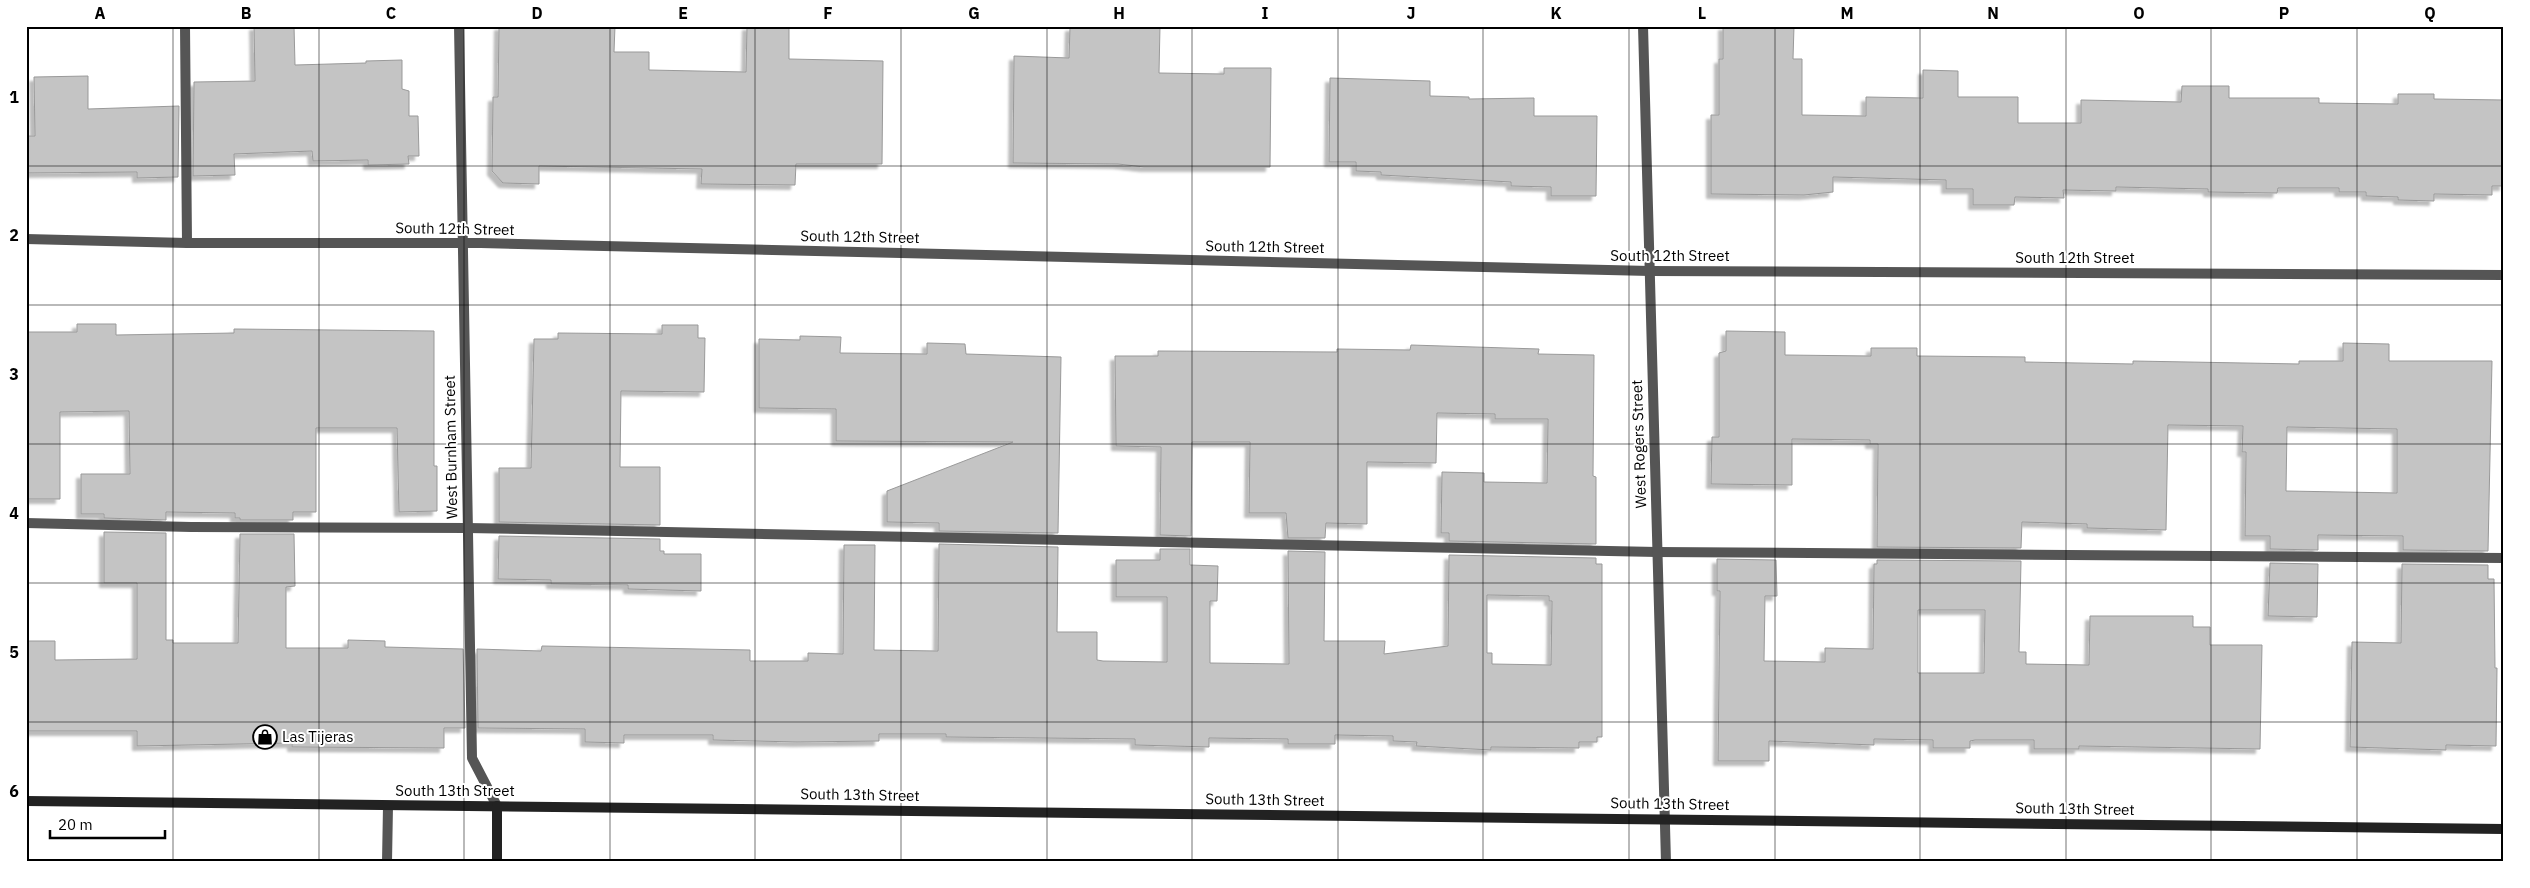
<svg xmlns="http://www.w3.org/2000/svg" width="2530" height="888" viewBox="0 0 2530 888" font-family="'IBM Plex Sans',sans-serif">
<defs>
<filter id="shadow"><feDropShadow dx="-4.5" dy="4.5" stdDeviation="1" flood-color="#0004"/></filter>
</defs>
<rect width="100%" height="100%" fill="#fff"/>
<g fill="#c4c4c4" stroke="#999" fill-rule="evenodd" filter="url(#shadow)">
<polygon points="254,26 294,26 295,65 366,63 366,61 402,60 402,89 409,91 409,116 418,116 419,156 408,156 409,164 368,165 368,160 313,161 312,151 234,154 235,175 193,176 194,82 255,81"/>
<polygon points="499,26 615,26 614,52 649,52 649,70 746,72 747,26 789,26 789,59 883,61 882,164 796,164 795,185 701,184 702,169 539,166 539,184 503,183 492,171 493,97 498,97"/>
<polygon points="1160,26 1159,73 1224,74 1224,68 1271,68 1270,167 1144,167 1118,164 1013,163 1014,56 1069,58 1070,27"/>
<polygon points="1723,26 1794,26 1793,59 1802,59 1802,115 1866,116 1866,97 1923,98 1923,70 1958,71 1958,97 2018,97 2018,123 2081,123 2081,100 2181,102 2182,86 2229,86 2229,98 2319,98 2319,103 2398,104 2398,94 2434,94 2434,99 2504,100 2504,186 2492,186 2492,195 2434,194 2434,201 2398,200 2398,197 2366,196 2366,192 2339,192 2339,188 2278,188 2277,193 2208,192 2208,189 2116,187 2116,191 2063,190 2064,198 2015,197 2014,205 1973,205 1973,189 1946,189 1946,180 1833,177 1833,192 1804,195 1711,194 1711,115 1719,115 1719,59 1723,59"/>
<polygon points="88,76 88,109 179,106 178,177 137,178 137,172 26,173 26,136 35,136 34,77"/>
<polygon points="1330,78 1430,81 1430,96 1469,97 1469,99 1534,98 1534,116 1597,116 1596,196 1551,196 1551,187 1511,186 1511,182 1381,175 1381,172 1356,171 1356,162 1329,162"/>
<polygon points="77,324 116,324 116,335 234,333 234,329 434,331 434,466 437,466 437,511 399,512 397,428 316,428 316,512 293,512 293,520 240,520 240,518 235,518 235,513 166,512 166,520 104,518 104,514 81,514 81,474 130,474 129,411 60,412 60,499 26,499 26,332 77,332"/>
<polygon points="662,325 698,325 698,338 705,338 704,392 621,391 620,467 660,467 660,525 499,522 499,468 531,468 534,339 558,339 558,333 662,334"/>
<path d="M1726,331L1785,332V355L1871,356V348H1917V356L2025,357V362L2133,364V361L2299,364V361H2343V343L2389,344V361H2492L2488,551L2403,550V536L2318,535V550L2270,549V536H2245L2246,452H2242L2243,426L2168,425L2166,530L2087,528V524L2022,522L2021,548L1877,547L1878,444H1870V440L1792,439V485L1711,484L1712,437H1719V353L1726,351ZM2287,427L2397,429V493L2286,491Z"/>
<polygon points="800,336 841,337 840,353 927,354 927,343 965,344 966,354 1061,357 1058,533 939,531 939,523 887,522 887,491 1013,442 836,441 836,409 759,408 759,339 800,340"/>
<polygon points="1411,345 1539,349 1538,354 1594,355 1593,476 1596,477 1596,544 1449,541 1449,533 1441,533 1442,472 1484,473 1484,482 1547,483 1548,419 1495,419 1495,414 1437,413 1436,463 1367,462 1367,524 1326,523 1325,538 1288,538 1286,513 1249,513 1250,442 1192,442 1191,536 1160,535 1161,447 1116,446 1115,356 1158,356 1158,351 1337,352 1337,349 1410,350"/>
<polygon points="104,532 166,533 166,640 173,640 173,643 238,643 240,534 294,534 295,586 286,587 286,648 348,648 348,640 385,641 385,647 463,649 465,728 444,728 444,748 292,747 292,743 137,746 137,731 26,731 26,641 55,641 55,660 137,659 137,583 104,583"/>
<polygon points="499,536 660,539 660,551 664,551 664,554 701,554 701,591 628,589 628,585 551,584 551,580 498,579"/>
<path d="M939,544L1058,547L1057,632H1097V660L1103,661L1167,662V597H1116V560H1160V549H1190V565L1218,566L1217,601H1210V663L1289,664L1288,551L1325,552L1324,641H1385L1384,654L1448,646L1449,555L1596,558V564H1602V737H1597V742H1579V748L1491,747V750L1416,746L1417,742L1393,741V736L1335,735V744H1288V739L1209,738V747L1135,745V739L946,737V734H879V741L797,742L713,740V735H624V743L585,742V729L478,728L477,649L541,651L542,646L750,650V661H808V653L843,654L844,545H875L874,650L938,651ZM1487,595L1549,596V601H1552L1551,665L1492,664V653H1487Z"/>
<path d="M1717,559L1776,560L1777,596H1765L1764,661L1825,662V648L1873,649L1874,564H1877V560L2021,561L2019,652H2026V664L2089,665L2090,616H2193V627H2210V645H2262L2260,749L2079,746V749H2034V740H1975L1970,741V748H1933V740L1874,739V745L1769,741V761H1718L1720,591H1717ZM1918,610H1985L1984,673H1918Z"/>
<polygon points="2270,563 2318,564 2317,617 2268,616"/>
<polygon points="2402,564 2488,565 2488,579 2494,579 2495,668 2497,668 2496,746 2446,745 2446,750 2350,747 2352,642 2401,643"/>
</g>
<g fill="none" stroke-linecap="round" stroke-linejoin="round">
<g stroke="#555" stroke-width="10">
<polyline points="185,26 187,243"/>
<polyline points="26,523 191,527 467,528 1657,552 2504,558"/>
<polyline points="387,862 388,806"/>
</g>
<g stroke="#555" stroke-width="10">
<polyline points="459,26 472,758 497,806"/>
<polyline points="1643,26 1666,862"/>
<polyline points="26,239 187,243 481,243 1650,271 2504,275"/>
</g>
<g stroke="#222" stroke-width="10">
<polyline points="26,801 2504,829"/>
<polyline points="497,806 497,862"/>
</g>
</g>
<path fill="none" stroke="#000" stroke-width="1" stroke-opacity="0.55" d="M173,26V862M319,26V862M464,26V862M610,26V862M755,26V862M901,26V862M1047,26V862M1192,26V862M1338,26V862M1483,26V862M1629,26V862M1775,26V862M1920,26V862M2066,26V862M2211,26V862M2357,26V862M26,166H2504M26,305H2504M26,444H2504M26,583H2504M26,722H2504"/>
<defs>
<g id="shop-ring" transform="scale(1.25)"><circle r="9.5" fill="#fff" stroke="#000" stroke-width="1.5"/><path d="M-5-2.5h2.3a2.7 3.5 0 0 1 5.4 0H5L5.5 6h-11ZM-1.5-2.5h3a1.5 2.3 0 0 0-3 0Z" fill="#000"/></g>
</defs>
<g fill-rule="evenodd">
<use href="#shop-ring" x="265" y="737"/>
</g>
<g text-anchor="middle" stroke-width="4" stroke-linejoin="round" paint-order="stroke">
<g font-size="15" fill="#000" stroke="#fff">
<text transform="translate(455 229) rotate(1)" y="5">South 12th Street</text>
<text transform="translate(860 237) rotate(1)" y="5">South 12th Street</text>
<text transform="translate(1265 247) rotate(1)" y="5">South 12th Street</text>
<text x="1670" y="261">South 12th Street</text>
<text x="2075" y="263">South 12th Street</text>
<text transform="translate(1639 444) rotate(-92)" y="5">West Rogers Street</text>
<text transform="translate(451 447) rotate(-91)" y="5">West Burnham Street</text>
<text x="455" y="796">South 13th Street</text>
<text transform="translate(860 795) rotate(1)" y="5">South 13th Street</text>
<text transform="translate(1265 800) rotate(1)" y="5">South 13th Street</text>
<text transform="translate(1670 804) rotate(1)" y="5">South 13th Street</text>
<text transform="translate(2075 809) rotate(1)" y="5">South 13th Street</text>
</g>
<g font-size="15" fill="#000" stroke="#fff" text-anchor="start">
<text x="282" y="742">Las Tijeras</text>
</g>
</g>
<rect width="2530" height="888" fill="none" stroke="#ffffff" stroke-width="55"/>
<path d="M50 830v8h115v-8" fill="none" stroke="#000000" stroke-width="2.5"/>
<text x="58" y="830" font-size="15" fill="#000000" stroke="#ffffff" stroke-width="4" paint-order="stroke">20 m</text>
<rect x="28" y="28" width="2474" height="832" fill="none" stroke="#000" stroke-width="2"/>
<g font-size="16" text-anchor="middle" font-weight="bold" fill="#000">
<text x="100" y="19">A</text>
<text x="246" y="19">B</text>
<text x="391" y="19">C</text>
<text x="537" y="19">D</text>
<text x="683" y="19">E</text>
<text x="828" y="19">F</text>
<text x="974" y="19">G</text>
<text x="1119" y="19">H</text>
<text x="1265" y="19">I</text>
<text x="1411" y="19">J</text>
<text x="1556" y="19">K</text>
<text x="1702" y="19">L</text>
<text x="1847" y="19">M</text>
<text x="1993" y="19">N</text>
<text x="2139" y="19">O</text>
<text x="2284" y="19">P</text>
<text x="2430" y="19">Q</text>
<text x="14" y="103">1</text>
<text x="14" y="241">2</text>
<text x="14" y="380">3</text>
<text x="14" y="519">4</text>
<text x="14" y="658">5</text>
<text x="14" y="797">6</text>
</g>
</svg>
